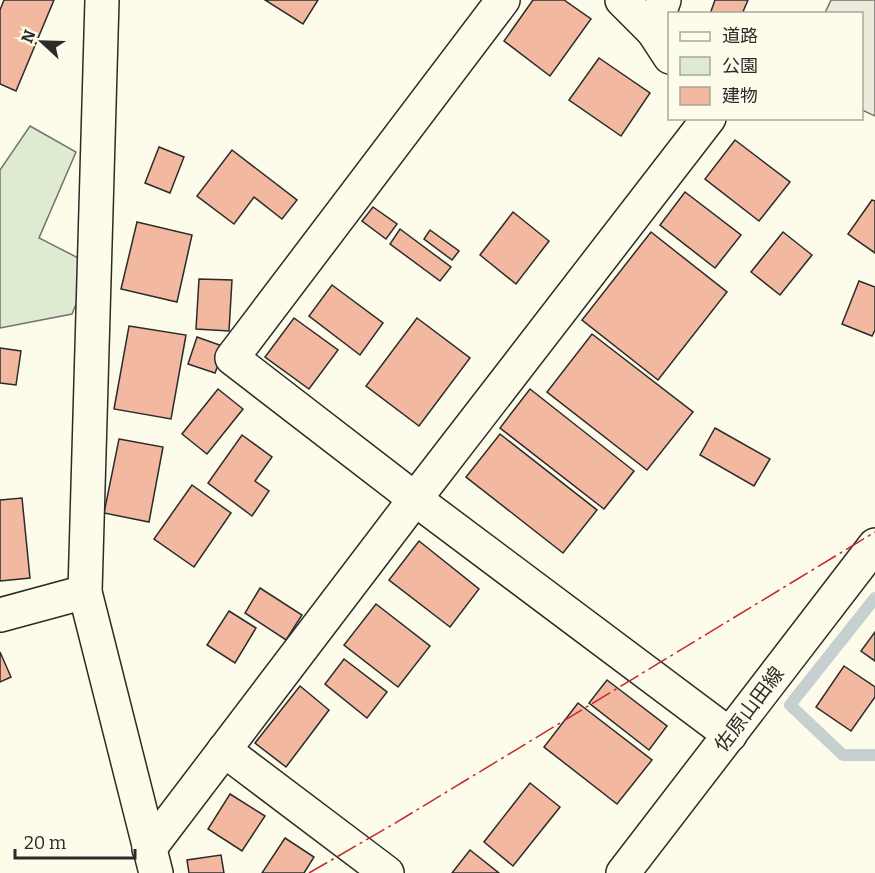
<svg xmlns="http://www.w3.org/2000/svg" width="875" height="873" viewBox="0 0 875 873" font-family="Bitter,'Noto Sans JP',serif">
<rect width="100%" height="100%" fill="#fdfbea"/>
<polygon fill="#deebd1" stroke="#74746e" stroke-width="1.5" points="30,126 76,152 39,238 92,265 72,314 0,328 0,170"/>
<polygon fill="#eceadb" stroke="#74746e" stroke-width="1.5" points="831,0 875,0 875,116 862,110 862,14 825,13"/>
<g fill="none" stroke-linecap="round" stroke-linejoin="round">
<polyline stroke="#c7d0d0" stroke-width="12" points="875,598 790,705 843,755 875,755"/>
</g>
<g fill="#f2b8a0" stroke="#2b2b2b" stroke-width="1.5">
<polygon points="4,0 54,0 16,91 0,84 0,10"/>
<polygon points="265,0 318,0 303,24"/>
<polygon points="533,0 564,0 591,19 550,76 504,41"/>
<polygon points="715,0 748,0 742,14 710,14"/>
<polygon points="599,58 650,93 621,136 569,100"/>
<polygon points="735,140 790,182 759,221 705,179"/>
<polygon points="159,147 184,157 170,193 145,183"/>
<polygon points="232,150 297,200 282,219 254,197 234,224 197,196"/>
<polygon points="685,192 741,235 715,268 660,225"/>
<polygon points="872,200 875,201 875,253 848,234"/>
<polygon points="373,207 397,224 386,239 362,221"/>
<polygon points="513,212 549,241 516,284 480,255"/>
<polygon points="137,222 192,235 177,302 121,289"/>
<polygon points="400,229 451,267 440,281 390,244"/>
<polygon points="430,230 459,251 452,260 424,239"/>
<polygon points="651,232 727,292 658,380 582,320"/>
<polygon points="783,232 812,255 780,295 751,272"/>
<polygon points="199,279 232,280 229,331 196,329"/>
<polygon points="859,281 875,287 875,330 872,336 842,324"/>
<polygon points="332,285 383,323 360,355 309,316"/>
<polygon points="294,318 338,350 309,389 265,357"/>
<polygon points="417,318 470,358 419,426 366,386"/>
<polygon points="129,326 186,335 171,419 114,409"/>
<polygon points="592,334 693,412 647,470 547,392"/>
<polygon points="197,337 225,347 215,373 188,364"/>
<polygon points="0,348 21,351 16,385 0,383"/>
<polygon points="218,389 243,409 207,454 182,434"/>
<polygon points="530,389 634,471 604,509 500,428"/>
<polygon points="715,428 770,459 754,486 700,455"/>
<polygon points="500,434 597,510 563,553 466,477"/>
<polygon points="242,435 272,457 255,481 269,491 252,516 208,483"/>
<polygon points="119,439 163,447 149,522 104,513"/>
<polygon points="192,485 231,513 194,567 154,539"/>
<polygon points="22,498 30,578 0,581 0,500"/>
<polygon points="419,541 479,589 450,627 389,580"/>
<polygon points="260,588 302,615 286,640 245,613"/>
<polygon points="376,604 430,646 398,687 344,645"/>
<polygon points="229,611 256,628 235,663 207,645"/>
<polygon points="875,632 875,661 861,651"/>
<polygon points="0,652 11,677 0,682"/>
<polygon points="344,659 387,692 367,718 325,684"/>
<polygon points="844,666 875,687 875,697 851,731 816,707"/>
<polygon points="607,680 667,726 649,750 589,703"/>
<polygon points="300,686 329,710 286,767 255,743"/>
<polygon points="578,703 652,760 617,804 544,747"/>
<polygon points="530,783 560,807 513,866 484,842"/>
<polygon points="230,794 265,816 242,851 208,829"/>
<polygon points="285,838 314,857 304,873 262,873"/>
<polygon points="470,850 499,873 452,873"/>
<polygon points="221,855 224,873 189,873 187,860"/>
</g>
<g fill="none" stroke-linecap="round" stroke-linejoin="round">
<g stroke="#2b2b2b" stroke-width="36">
<g id="minor">
<polyline points="102,0 85,592 156,873"/>
<polyline points="503,0 232,358 415,499 730,735"/>
<polyline points="622,0 653,31"/>
<polyline points="664,0 653,31 670,57"/>
<polyline points="0,615 85,592"/>
<polyline points="224,750 387,873"/>
<polyline points="149,849 415,499 709,118"/>
</g>
</g>
<g stroke="#2b2b2b" stroke-width="36">
<polyline id="primary" points="623,873 875,545"/>
</g>
<use href="#minor" stroke="#fdfbea" stroke-width="33"/>
<use href="#primary" stroke="#fdfbea" stroke-width="33"/>
<polyline stroke="#c62828" stroke-width="1.5" stroke-dasharray="21 4.5 3 4.5" stroke-linecap="butt" points="309,873 392,825 875,532"/>
</g>
<g text-anchor="middle" stroke-width="4.5" stroke-linejoin="round" paint-order="stroke">
<g font-size="20" fill="#2b2b2b" stroke="#fdfbea">
<text transform="translate(749 709) rotate(-53)" y="7">佐原山田線</text>
</g>
</g>
<rect x="668" y="12" width="195" height="108" fill="#fdfbea" stroke="#a9a89e" stroke-width="1.5"/>
<rect x="680" y="32" width="30" height="9" fill="#fdfbea" stroke="#a9a89e" stroke-width="1.5"/>
<text x="722" y="42" font-size="18" fill="#2b2b2b">道路</text>
<rect x="680" y="57" width="30" height="18" fill="#deebd1" stroke="#a9a89e" stroke-width="1.5"/>
<text x="722" y="72" font-size="18" fill="#2b2b2b">公園</text>
<rect x="680" y="87" width="30" height="18" fill="#f2b8a0" stroke="#a9a89e" stroke-width="1.5"/>
<text x="722" y="102" font-size="18" fill="#2b2b2b">建物</text>
<g transform="translate(42 42) rotate(292)" stroke="#fdfbea" stroke-width="4.5" paint-order="stroke">
<path d="M0-4.5L10 22L0 15L-10 22Z" fill="#2b2b2b"/>
<text y="-9" font-size="16" font-weight="bold" text-anchor="middle" fill="#2b2b2b">N</text>
</g>
<path d="M15 849v9h120v-9" fill="none" stroke="#2b2b2b" stroke-width="3"/>
<text x="24" y="849" font-size="18" fill="#2b2b2b" stroke="#fdfbea" stroke-width="4.5" paint-order="stroke">20 m</text>
</svg>
